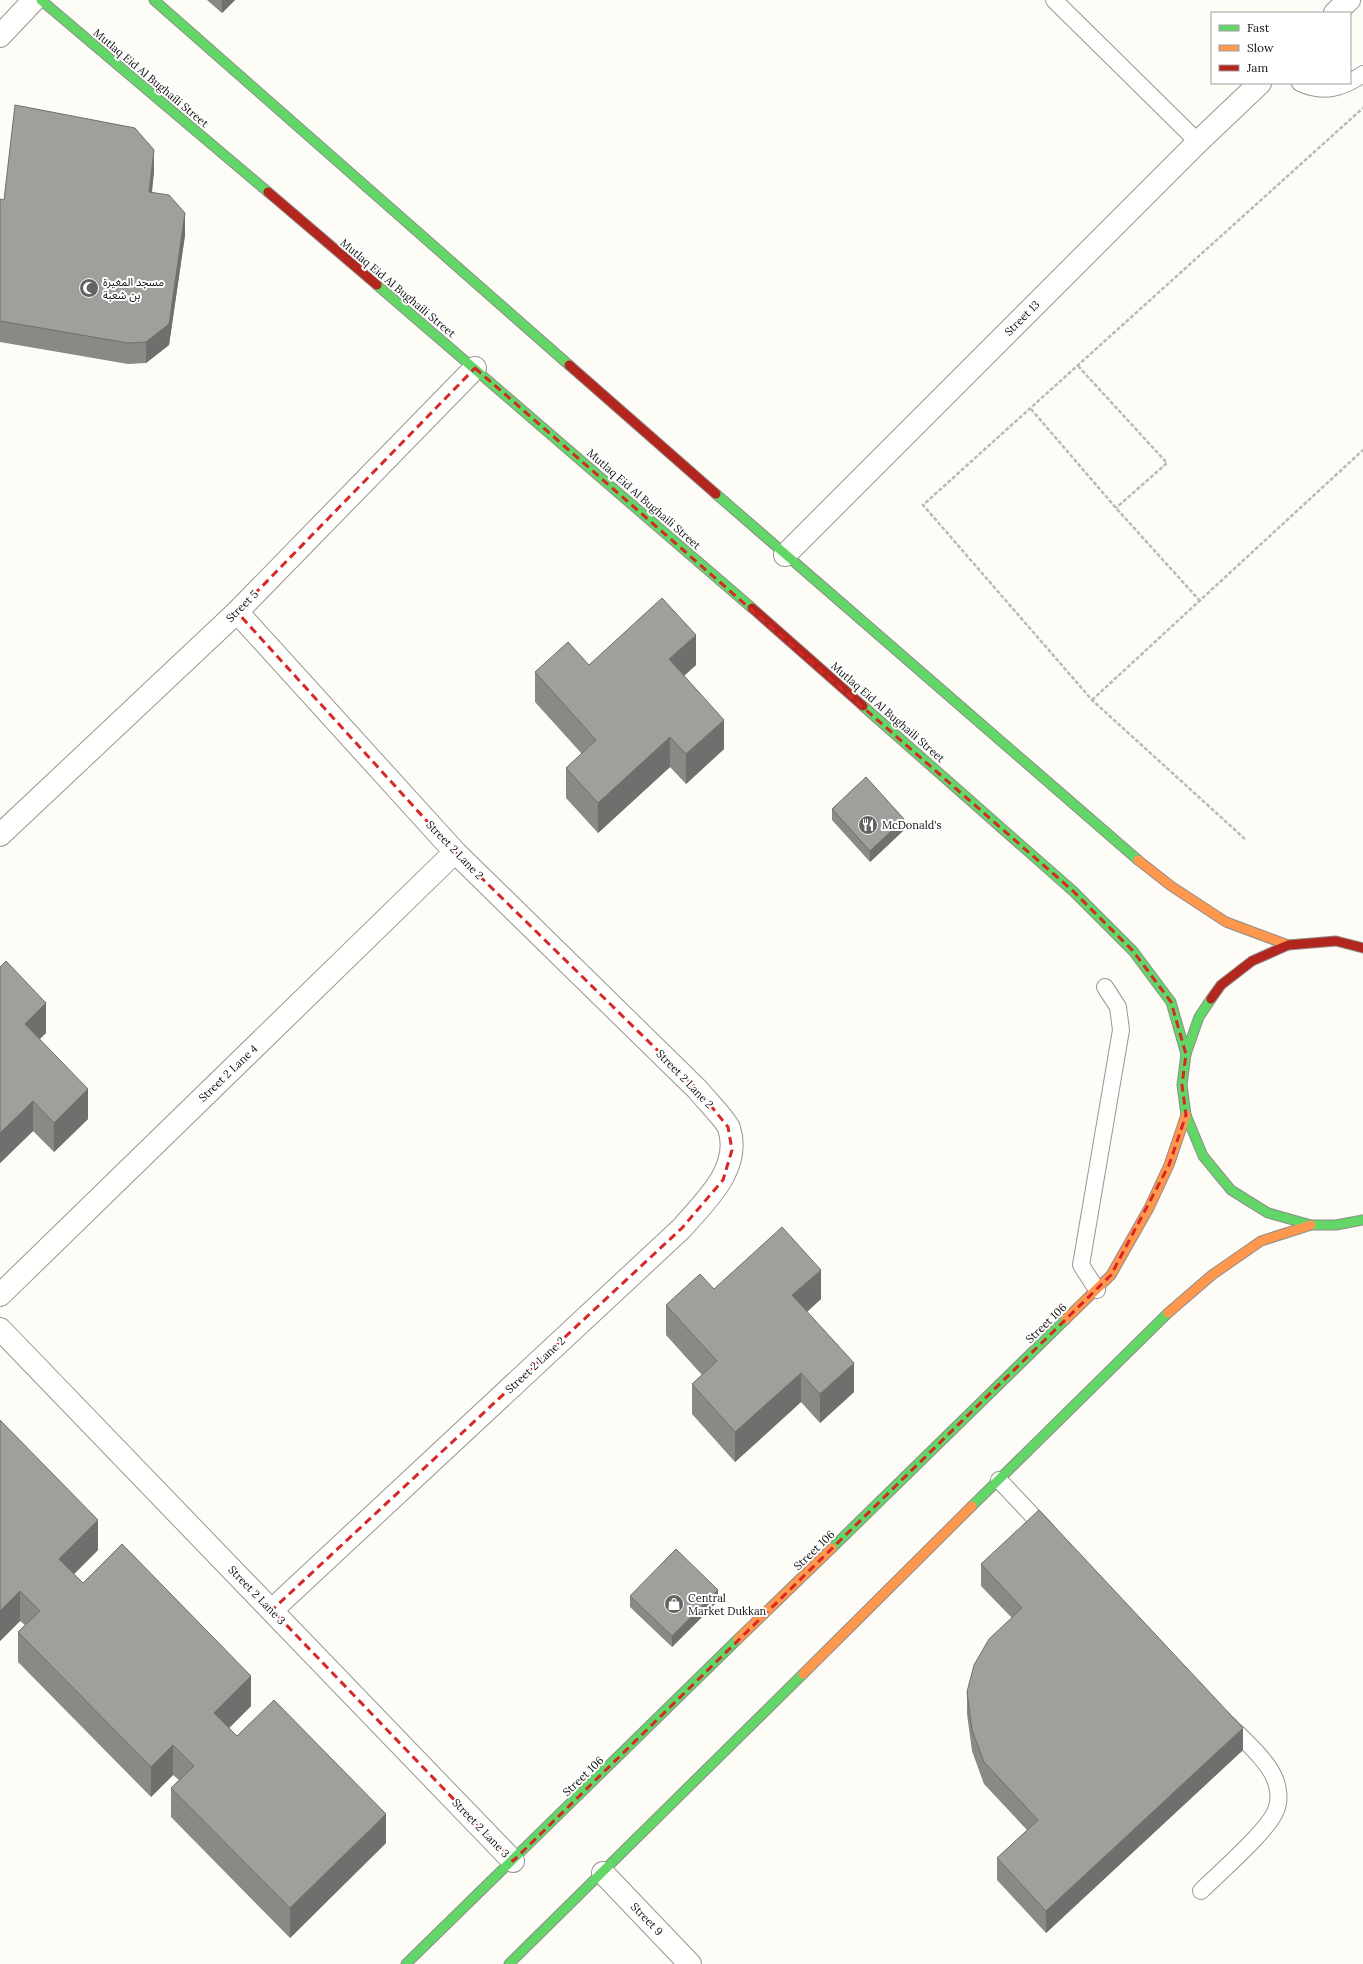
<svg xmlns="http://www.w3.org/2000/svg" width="1363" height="1964" viewBox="0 0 1363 1964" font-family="Lora,'Noto Sans Arabic',serif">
<rect width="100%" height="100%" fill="#fdfcf7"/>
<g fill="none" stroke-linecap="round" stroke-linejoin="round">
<g stroke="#979795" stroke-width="18">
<g id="lane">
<polyline points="1054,0 1198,142"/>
<path d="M1300,83C1324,94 1343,88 1363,74"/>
<polyline points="1097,1290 1081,1265 1121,1030 1118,1007 1105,987"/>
<polyline points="999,1480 1047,1531"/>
<path d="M1201,1891C1218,1874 1269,1830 1276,1810C1280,1801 1279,1787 1274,1777C1266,1759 1243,1739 1228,1724"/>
</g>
</g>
<g stroke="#979795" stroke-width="24">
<g id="street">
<polyline points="1335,13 1349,0"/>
<polyline points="0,36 34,0"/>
<polyline points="785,555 1198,142 1260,83"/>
<path d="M237,612L455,852L698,1090C705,1099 726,1120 729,1128C742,1169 705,1201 682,1228L272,1610"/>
<polyline points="0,835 237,612 475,368"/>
<polyline points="0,1295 455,852"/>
<polyline points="0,1329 513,1861"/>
<polyline points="603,1873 690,1964"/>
</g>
</g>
<g stroke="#8e8d8b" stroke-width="11">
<g id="fast">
<polyline points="41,0 268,192"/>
<polyline points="154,0 569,365"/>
<polyline points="377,285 752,608"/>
<polyline points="716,494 1138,860"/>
<polyline points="863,706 1073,891 1133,951 1171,1002 1186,1054"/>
<polyline points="1211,999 1199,1017 1186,1054 1182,1085 1186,1115 1203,1156 1231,1190 1268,1213 1311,1225 1336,1225 1363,1220"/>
<polyline points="972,1506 1168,1313"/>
<polyline points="832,1548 1066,1319"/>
<polyline points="406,1964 738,1639"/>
<polyline points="509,1964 803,1674"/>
</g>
</g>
<g stroke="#8e8d8b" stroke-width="11">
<g id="slow">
<polyline points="1138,860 1171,886 1226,922 1288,945"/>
<polyline points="1168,1313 1212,1275 1261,1241 1311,1225"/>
<polyline points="1066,1319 1111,1275 1149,1208 1169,1165 1186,1115"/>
<polyline points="738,1639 832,1548"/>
<polyline points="803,1674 972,1506"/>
</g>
</g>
<g stroke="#8e8d8b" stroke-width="11">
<g id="jam">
<polyline points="268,192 377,285"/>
<polyline points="569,365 716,494"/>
<polyline points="752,608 863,706"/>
<polyline points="1211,999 1221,985 1252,961 1288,945 1336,941 1363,948"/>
</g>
</g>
<g stroke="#b9b9b8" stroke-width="2.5" stroke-dasharray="4 2" stroke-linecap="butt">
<polyline points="1078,366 1167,463 1116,508"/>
<polyline points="1031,409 1116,508 1200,601"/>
<polyline points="1092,700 1363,450"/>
<polyline points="1245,839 1092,700 923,505 1363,108"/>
</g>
<use href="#lane" stroke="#fffffe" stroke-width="16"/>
<use href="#street" stroke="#fffffe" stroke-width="22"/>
<use href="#fast" stroke="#63d668" stroke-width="9"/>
<use href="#slow" stroke="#ff974d" stroke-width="9"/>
<use href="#jam" stroke="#b3261e" stroke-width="9"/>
</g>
<g fill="#8a8986">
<polygon points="207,0 235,0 222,13"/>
<polygon points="154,171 152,193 185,235 169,345 146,363 128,364 0,342 0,199 4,200"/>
<polygon points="589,665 696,665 684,676 724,749 686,784 670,767 598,833 566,798 566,768 582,754 535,702 535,672"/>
<polygon points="832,809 904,830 870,862 832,820"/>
<polygon points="0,967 46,1033 39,1039 88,1119 54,1152 33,1131 0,1163"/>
<polygon points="714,1289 821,1299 807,1312 854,1392 820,1423 801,1402 735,1462 692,1414 692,1384 702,1375 666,1335 666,1305"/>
<polygon points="0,1420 98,1550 74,1574 83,1583 251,1706 229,1728 237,1736 386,1843 290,1938 171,1817 171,1788 179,1780 173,1775 151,1797 18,1662 18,1632 25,1625 20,1621 0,1641"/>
<polygon points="981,1564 1243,1750 1046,1933 997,1880 997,1858 1027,1830 984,1784 972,1751 967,1714 967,1692 1012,1618 981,1586"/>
<polygon points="630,1596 718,1601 672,1647 630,1607"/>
</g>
<g fill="#716f6d">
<polygon points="222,0 235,0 222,13"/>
<polygon points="154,150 154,171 149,214 149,192"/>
<polygon points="185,213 185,235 169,345 146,363 146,342"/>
<polygon points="696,635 696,665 669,689 669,659"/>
<polygon points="724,720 724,749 686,784 686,754"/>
<polygon points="670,737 670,767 598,833 598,803"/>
<polygon points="904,819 904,830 870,862 870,851"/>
<polygon points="46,1003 46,1033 25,1054 25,1024"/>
<polygon points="88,1089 88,1119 54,1152 54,1123"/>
<polygon points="33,1101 33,1131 0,1163 0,1133"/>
<polygon points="821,1270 821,1299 792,1325 792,1295"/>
<polygon points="854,1363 854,1392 820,1423 820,1394"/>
<polygon points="801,1373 801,1402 735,1462 735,1432"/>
<polygon points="98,1520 98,1550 59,1589 59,1559"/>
<polygon points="718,1590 718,1601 672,1647 672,1636"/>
<polygon points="20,1591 20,1621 0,1641 0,1611"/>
<polygon points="251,1676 251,1706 214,1743 214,1713"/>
<polygon points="1243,1728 1243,1750 1046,1933 1046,1911"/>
<polygon points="173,1745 173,1775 151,1797 151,1767"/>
<polygon points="386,1814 386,1843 290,1938 290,1908"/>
</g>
<g fill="#a19f9c" stroke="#716f6d">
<polygon points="15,105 135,128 154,150 149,192 169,195 185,213 169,324 146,342 128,343 0,321 0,199 4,200"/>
<polygon points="662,598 696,635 669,659 724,720 686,754 670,737 598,803 566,768 596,740 535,672 568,642 589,665"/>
<polygon points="866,777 904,819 870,851 832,809"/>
<polygon points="6,961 46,1003 25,1024 88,1089 54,1123 33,1101 0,1133 0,967"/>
<polygon points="782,1227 821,1270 792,1295 854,1363 820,1394 801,1373 735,1432 692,1384 717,1361 666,1305 700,1274 714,1289"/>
<polygon points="0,1420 98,1520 59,1559 83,1583 122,1544 251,1676 214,1713 237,1736 274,1700 386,1814 290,1908 171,1788 194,1766 173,1745 151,1767 18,1632 40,1611 20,1591 0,1611"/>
<polygon points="1039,1510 1243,1728 1046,1911 997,1858 1038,1820 984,1762 972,1730 967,1692 974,1665 989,1639 1022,1608 981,1564"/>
<polygon points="676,1549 718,1590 672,1636 630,1596"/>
</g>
<path fill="none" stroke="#d62828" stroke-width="3" stroke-dasharray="8 5" stroke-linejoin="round" d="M475,368L1073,891L1133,951L1171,1002L1186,1054L1182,1085L1186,1115L1169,1165L1111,1275L513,1861L272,1610L682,1228L723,1180L732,1150L728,1127L698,1090L455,852L237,612Z"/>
<defs>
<g id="mosque-disc" transform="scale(1)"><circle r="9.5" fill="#646362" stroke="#fff"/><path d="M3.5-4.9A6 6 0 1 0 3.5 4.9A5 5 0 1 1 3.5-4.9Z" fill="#fff"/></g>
<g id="restaurant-disc" transform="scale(1)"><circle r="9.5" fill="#646362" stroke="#fff"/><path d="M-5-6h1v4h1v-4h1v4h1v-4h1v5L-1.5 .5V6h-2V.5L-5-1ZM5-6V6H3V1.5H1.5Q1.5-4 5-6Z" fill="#fff"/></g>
<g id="shop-disc" transform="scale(1)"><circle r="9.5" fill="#646362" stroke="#fff"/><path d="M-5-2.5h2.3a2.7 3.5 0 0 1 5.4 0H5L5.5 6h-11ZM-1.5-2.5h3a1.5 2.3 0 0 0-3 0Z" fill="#fff"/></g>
</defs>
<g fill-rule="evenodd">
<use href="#mosque-disc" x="89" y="288"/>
<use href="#restaurant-disc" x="868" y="825"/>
<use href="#shop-disc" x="674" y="1604"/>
</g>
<g text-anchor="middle" stroke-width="4" stroke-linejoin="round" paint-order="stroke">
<g font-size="11" fill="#111" stroke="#fff">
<text transform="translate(151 78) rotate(40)" y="4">Mutlaq Eid Al Bughaili Street</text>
<text transform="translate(398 288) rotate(40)" y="4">Mutlaq Eid Al Bughaili Street</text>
<text transform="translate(1022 318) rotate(-45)" y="4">Street 13</text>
<text transform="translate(644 499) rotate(41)" y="4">Mutlaq Eid Al Bughaili Street</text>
<text transform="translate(242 606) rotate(-45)" y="4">Street 5</text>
<text transform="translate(888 712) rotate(41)" y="4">Mutlaq Eid Al Bughaili Street</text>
<text transform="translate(455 850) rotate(46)" y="4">Street 2 Lane 2</text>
<text transform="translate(228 1073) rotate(-44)" y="4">Street 2 Lane 4</text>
<text transform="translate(685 1079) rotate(46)" y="4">Street 2 Lane 2</text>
<text transform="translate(1046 1323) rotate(-44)" y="4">Street 106</text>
<text transform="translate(535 1365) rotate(-43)" y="4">Street 2 Lane 2</text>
<text transform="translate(814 1550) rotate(-44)" y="4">Street 106</text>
<text transform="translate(257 1595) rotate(46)" y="4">Street 2 Lane 3</text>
<text transform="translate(583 1776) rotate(-44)" y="4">Street 106</text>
<text transform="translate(481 1828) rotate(46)" y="4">Street 2 Lane 3</text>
<text transform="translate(647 1919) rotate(46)" y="4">Street 9</text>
</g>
<g font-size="11" fill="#111" stroke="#fff" text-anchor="start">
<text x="103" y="286">مسجد المغيرة<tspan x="103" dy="13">بن شعبة</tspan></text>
<text x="882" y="829">McDonald's</text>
<text x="688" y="1602">Central<tspan x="688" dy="13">Market Dukkan</tspan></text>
</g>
</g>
<rect x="1211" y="12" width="140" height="72" fill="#ffffff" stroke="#a0a0a0"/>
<rect x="1219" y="25" width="20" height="6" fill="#63d668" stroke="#a0a0a0"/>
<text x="1247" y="32" font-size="12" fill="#111111">Fast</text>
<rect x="1219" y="45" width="20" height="6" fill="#ff974d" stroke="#a0a0a0"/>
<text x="1247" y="52" font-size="12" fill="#111111">Slow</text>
<rect x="1219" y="65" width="20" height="6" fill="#b3261e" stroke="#a0a0a0"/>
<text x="1247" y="72" font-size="12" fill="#111111">Jam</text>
</svg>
